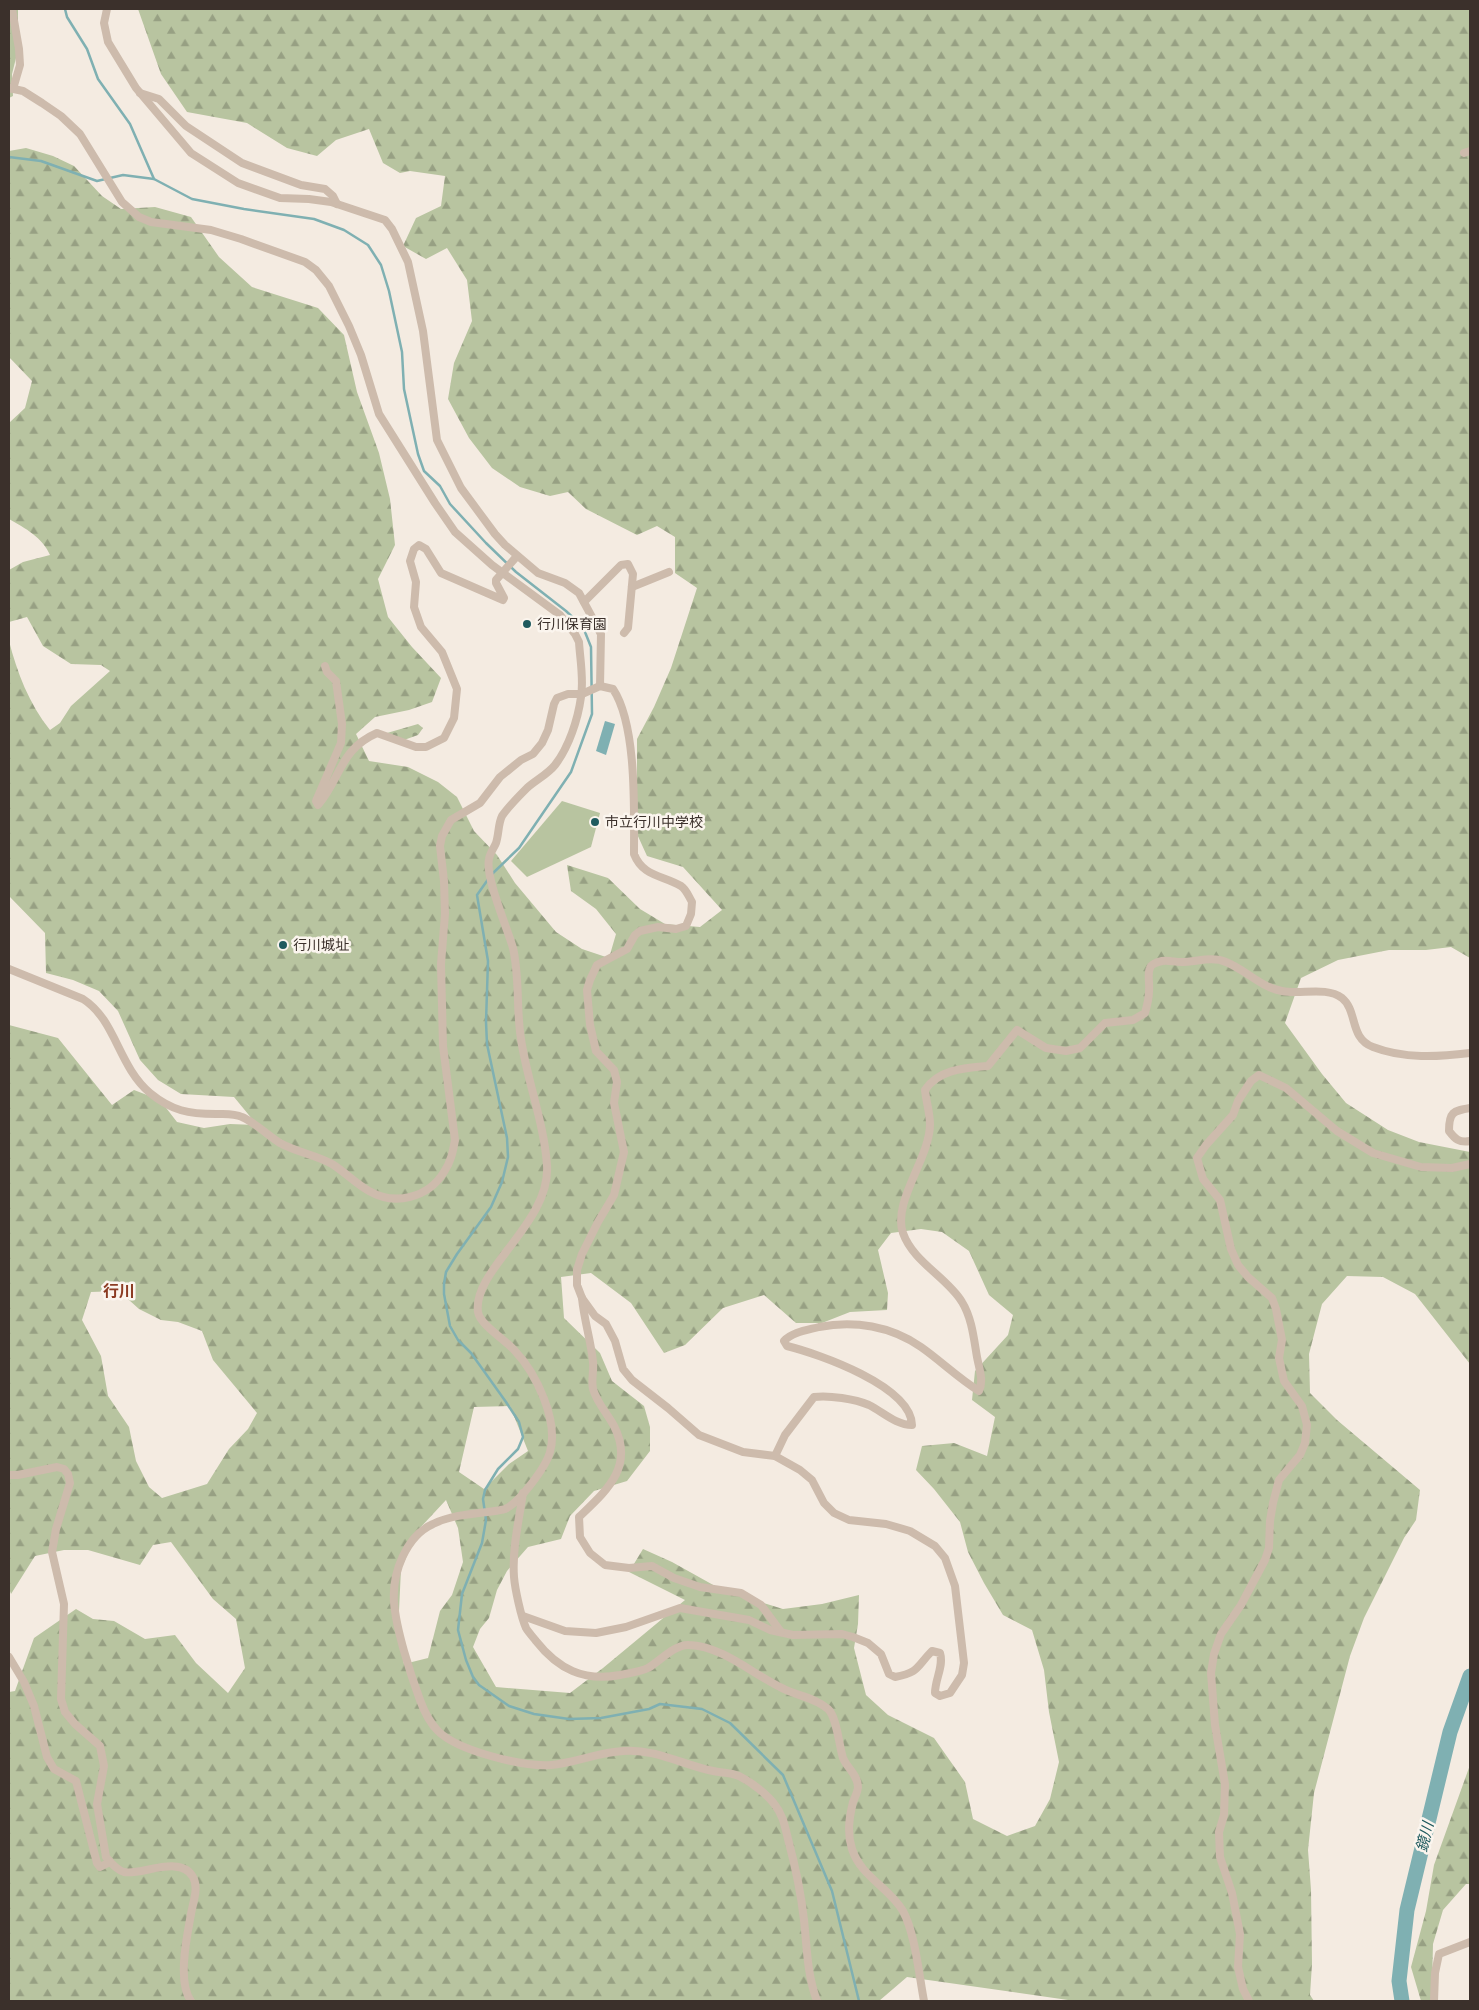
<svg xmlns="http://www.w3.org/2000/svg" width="1479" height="2010" viewBox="0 0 1479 2010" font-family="'Noto Sans','Noto Sans JP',sans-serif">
<defs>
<pattern id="forest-firs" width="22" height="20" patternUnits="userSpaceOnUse" patternTransform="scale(1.25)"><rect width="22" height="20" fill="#b8c4a0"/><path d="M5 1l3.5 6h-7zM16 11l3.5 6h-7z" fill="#97a083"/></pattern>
<pattern id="cemetery-stones" width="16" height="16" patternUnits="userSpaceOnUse" patternTransform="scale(1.25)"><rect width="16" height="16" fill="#b8c4a0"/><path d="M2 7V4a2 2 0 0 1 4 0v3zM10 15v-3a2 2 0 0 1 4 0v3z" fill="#97a083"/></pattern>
</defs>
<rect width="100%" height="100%" fill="#f4ebe1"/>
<polygon fill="#b8c4a0" points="562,801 600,813 591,847 527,877 511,861"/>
<g fill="url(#forest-firs)" fill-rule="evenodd">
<polygon points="9,9 18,9 18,50 12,74 13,96 9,98"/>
<path d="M138,9H1470V958L1451,947L1426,950H1389L1338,960L1301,978L1285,1023L1322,1074L1346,1103L1388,1130L1419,1142L1470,1152V1364L1415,1294L1383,1277L1347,1276L1322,1304L1309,1354L1310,1393L1337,1420L1420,1490L1416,1520L1404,1538L1364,1618L1350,1656L1314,1793L1308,1850L1311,1890L1312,1964L1310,1995L1314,2001H1075L907,1977L879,2001H9V1692L15,1691L34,1638L76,1609L93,1619L114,1621L145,1639L175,1635L196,1663L228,1693L245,1668L236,1619L213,1599L171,1542L153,1545L140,1565L88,1550H64L35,1556L11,1594L9,1588V1025L58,1038L112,1105L134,1090L160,1100L177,1122L204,1128L230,1124L257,1125L234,1097L181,1094L158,1080L140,1060L118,1011L99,991L73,980L46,973L45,933L9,896V641C17,672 29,704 50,730L60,723L71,706L110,671L101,665L71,664L43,646L27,617L9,622V570L23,562L50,555C43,538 25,528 9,519V423L25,408L32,381L9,357V151L26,148L53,156L74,166L102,196L121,209L155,207L191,217L219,257L252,287L318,308L344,335L357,392L379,453L390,499L395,545L378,579L388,617L412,647L441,678L432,702L409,710L375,717L356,734L369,761L408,767L438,782L457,797L474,831L497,855L515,883L556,932L582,949L609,958L616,934L596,909L571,891L567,865L608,878L640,909L665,924L700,927L722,910L683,867L647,856L632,823L637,789V739L654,707L671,668L697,588L675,573V537L657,526L637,535L586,509L568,492L550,496L520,487L492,468L469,438L448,399L454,363L472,321L467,280L447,248L426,259L403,246L416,218L441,206L445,176L410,171L400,173L383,163L369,129L336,140L317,156L287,148L247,123L187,112L161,74ZM921,1229L942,1232L969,1251L989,1295L1013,1315L1008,1335L975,1371L972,1400L995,1417L987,1456L954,1443L922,1446L916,1470L934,1489L960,1522L968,1552L984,1583L1003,1615L1032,1630L1044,1670L1049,1712L1059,1762L1050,1799L1035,1826L1007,1836L973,1819L965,1782L934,1738L888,1715L866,1695L854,1648L858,1624L859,1595L822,1604L783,1609L724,1591L672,1562L643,1549L629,1572L685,1600L603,1668L570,1693L496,1687L473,1647L480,1629L489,1618L497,1590L507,1571L528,1547L561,1539L570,1516L594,1491L627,1481L650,1451V1427L644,1406L612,1381L600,1353L564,1318L561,1277L591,1273L631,1303L664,1353L685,1345L723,1308L764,1295L796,1323H822L850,1312L887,1310L888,1293L878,1250L891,1233ZM119,1291L139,1309L161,1320L178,1322L202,1331L213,1360L257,1413L248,1429L229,1449L207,1484L162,1498L149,1487L136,1461L129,1427L108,1396L101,1356L82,1320L91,1292ZM510,1406L528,1451L509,1464L484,1489L459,1472L474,1407ZM446,1500L458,1528L463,1562L452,1595L440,1611L428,1658L404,1664L398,1632L401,1569L419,1529Z"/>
<polygon points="1470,1765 1470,1884 1466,1884 1443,1910 1433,1944 1432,1984 1438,2001 1421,2001 1411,1967 1426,1911 1434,1865"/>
</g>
<polygon fill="url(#cemetery-stones)" points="418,724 423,728 418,735 404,740 387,733"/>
<polygon fill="#7fb0b2" points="605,721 615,724 606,755 596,751"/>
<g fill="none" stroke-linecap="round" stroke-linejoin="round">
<g stroke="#7fb0b2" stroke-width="2.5">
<polyline points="65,9 67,17 87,49 98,79 130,124 154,179"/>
<polyline points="9,157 41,161 97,181 123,175 154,179 192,199 244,209 314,219 344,230 368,245 381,265 389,291 402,352 404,389 418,454 424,471 440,486 450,504 486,543 516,572 566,611 583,627 591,647 592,714 571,772 519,848 492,874"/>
<polyline points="489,878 477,895 488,961 486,1022 487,1044 507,1138 508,1157 502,1182 491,1207 457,1254 446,1272 444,1284 444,1294 450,1326 458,1340 471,1353 506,1402 519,1422 523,1437 518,1449 498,1469 485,1490 483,1499 486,1520 482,1543 462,1594 458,1630 466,1660 473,1677 479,1685 509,1706 534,1714 569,1719 601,1718 649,1709 660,1704 702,1709 730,1723 783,1775 832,1891 859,2001"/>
</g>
<polyline stroke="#7fb0b2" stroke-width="15" points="1402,2001 1399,1981 1407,1910 1450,1732 1470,1676"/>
<g stroke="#cdbbac" stroke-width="8">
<polyline points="12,9 19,49 20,65 13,89"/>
<polyline points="107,9 104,23 108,42 136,88 191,153 238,183 280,198 309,199 331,202 385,220 392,229 408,262 423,331 437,440 461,488 495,534 505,545 538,573 565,583 579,593 601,634 600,686"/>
<path d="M9,88L23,91L42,103L61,116L80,134L122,202L139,217L151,222L211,230L241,239L305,262L316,270L329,286L349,326L361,355L379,414L435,503L455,532L492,565L560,615L575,634L579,642C580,659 584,679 581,697C578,719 569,747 555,765C548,774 536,780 527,788C519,796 508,807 502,816C498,824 499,834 496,843C494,848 490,853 489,859C485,877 507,927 513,948C520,979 516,1008 521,1039C527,1080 544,1123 547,1165C551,1223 472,1270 478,1312C480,1325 506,1340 515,1351C536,1373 559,1421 550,1452C546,1467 519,1503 505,1509C499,1511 493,1511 487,1512C469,1514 449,1516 433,1524C406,1536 392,1573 394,1602C396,1629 410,1673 420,1700C424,1711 429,1722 438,1731C458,1751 523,1767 551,1765C575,1763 599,1752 623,1751C654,1748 683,1765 713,1771C722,1773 730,1772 739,1776C751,1782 767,1794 775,1805C783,1815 785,1827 788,1839C795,1865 801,1893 804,1920C807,1948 807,1974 817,2001"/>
<polyline points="140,93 159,99 186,126 242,163 301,185 325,189 333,196 337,204"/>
<polyline points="1464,153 1470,151"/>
<polyline points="632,587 669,572"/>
<polyline points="584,602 621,565 628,564 633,574 628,628 624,633"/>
<path d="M325,666L327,672L336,681L342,724L341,743L316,801L318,805C341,778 340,749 377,733L416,747H426L444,738L454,718L457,689L442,652L421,627L414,607L416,582L410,561L414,549L419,545L426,549L441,573L503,600L504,598L496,583V580L517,556"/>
<path d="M9,969L83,999C116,1020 118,1066 150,1093C172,1111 189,1114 216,1114C225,1114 234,1113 242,1117C256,1123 267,1135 280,1143C296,1152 316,1155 332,1164C345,1172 356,1184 369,1191C395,1206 428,1198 444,1172C451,1162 453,1151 455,1140L443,1046L441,964L445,914L444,881L440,846L442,836L451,820L480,803L500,777L521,760L533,754L542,743L548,730L554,704L557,698L568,694H582L600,686L613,689C637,725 634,810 634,854C643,877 663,875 681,886C686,889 689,897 692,902L691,914L686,926L676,929L658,927L640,931L635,935L627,949L597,965L590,980L587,990L590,1025L596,1051L614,1070L617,1082L614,1103L624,1152L614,1195L598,1222L582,1254L577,1270V1285L582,1298L595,1316L606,1324L615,1341L623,1369L632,1380L668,1408L699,1435L743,1452L775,1456L800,1470L812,1480L824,1503L834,1513L849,1520L886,1524L910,1531L935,1546L945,1558L955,1586L964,1663L962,1675L950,1693L940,1696L935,1693C935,1679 944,1666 940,1653L932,1651C916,1667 920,1672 895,1677L889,1674L881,1654L868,1643L853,1637L842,1634L793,1635L770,1630L749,1620L680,1608L626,1627L596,1633L565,1631L523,1616"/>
<path d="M1470,1108C1453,1111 1449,1112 1449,1131C1455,1139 1459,1143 1470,1141"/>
<path d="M582,1298C584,1320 591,1341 593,1362C594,1371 591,1380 593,1389C597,1403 607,1413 614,1426C635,1467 606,1491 579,1517L580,1537L590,1553L605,1565L629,1568L652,1566L674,1578L700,1587L741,1593L761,1605L781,1632"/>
<path d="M775,1456L785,1435L814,1397C829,1395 855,1399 869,1405C883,1412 896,1425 912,1425C911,1386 819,1354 787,1346L784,1341C792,1332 808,1330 819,1327C854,1320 891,1326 921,1347C941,1361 958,1378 979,1391C984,1381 979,1368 977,1357C974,1340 972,1318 962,1302C948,1278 913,1262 903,1233C892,1202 930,1158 930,1124C930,1113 926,1101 925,1090C939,1069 965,1068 988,1066L1017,1030L1046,1048L1066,1051L1080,1048L1105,1023L1133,1020L1145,1013C1147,1006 1149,998 1149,991C1150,984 1147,974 1150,968C1151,964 1158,962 1162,961C1168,960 1175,962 1181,962C1196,962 1212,956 1226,962C1246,970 1260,987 1282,991C1300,995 1326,986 1342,998C1358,1011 1349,1038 1373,1047C1404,1059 1438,1057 1470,1053"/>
<path d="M9,1475H18L57,1467L64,1469L68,1474L70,1483L56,1529L52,1552L64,1604L61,1699L65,1712L75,1724L100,1746L104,1766L97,1804L106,1857C110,1862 117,1870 124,1872C140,1876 181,1854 193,1877C199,1888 193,1902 191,1914C187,1936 177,1982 191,2001"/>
<path d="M523,1493C519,1520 512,1549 514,1577C515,1589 521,1617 526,1628C529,1633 533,1637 536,1641C558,1669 584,1682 620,1675C629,1673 640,1672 648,1668C660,1661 675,1644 689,1645C723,1646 755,1676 784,1689C798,1696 816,1698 828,1709C837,1717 839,1746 843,1758C847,1768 858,1775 858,1787C858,1791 855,1797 853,1802C849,1819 847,1833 852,1849C861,1877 889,1887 903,1911C915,1933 919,1975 924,2001"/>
<polyline points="9,1657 24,1682 34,1706 47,1757 54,1769 76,1781 97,1863 100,1867 110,1862"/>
<polyline points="1249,2001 1243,1989 1238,1967 1240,1934 1232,1893 1220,1857 1219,1832 1224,1815 1225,1784 1215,1725 1211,1673 1214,1654 1221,1634 1241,1605 1265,1560 1269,1548 1270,1521 1273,1503 1279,1480 1300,1455 1305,1443 1307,1425 1302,1406 1284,1381 1279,1358 1282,1340 1276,1309 1272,1298 1248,1277 1238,1265 1231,1249 1220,1200 1203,1179 1197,1158 1206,1145 1233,1115 1238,1101 1251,1081 1259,1075 1286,1088 1337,1131 1373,1153 1421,1167 1452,1168 1470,1164"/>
<polyline points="1434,2001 1435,1973 1439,1954 1470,1942"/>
</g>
</g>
<g fill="#1f5a5e" stroke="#fbf5ee" stroke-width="2">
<circle cx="527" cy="624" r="5"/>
<circle cx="595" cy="822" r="5"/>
<circle cx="283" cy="945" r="5"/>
</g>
<g text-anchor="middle" stroke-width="5" stroke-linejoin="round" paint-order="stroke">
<g font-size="14" fill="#3b302b" stroke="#fbf5ee" text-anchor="start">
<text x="537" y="629">行川保育園</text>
<text x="605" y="827">市立行川中学校</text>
<text x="293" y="950">行川城址</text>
</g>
<g font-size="15" font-style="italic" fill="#1f5a5e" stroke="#fbf5ee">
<text transform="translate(1425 1837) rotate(-76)" y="5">鏡川</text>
</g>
<g font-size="16" font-weight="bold" fill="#8c3b22" stroke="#fbf5ee">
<text x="119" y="1297">行川</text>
</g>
</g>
<rect width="1479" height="2010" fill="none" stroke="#3b302b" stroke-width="20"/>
</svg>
